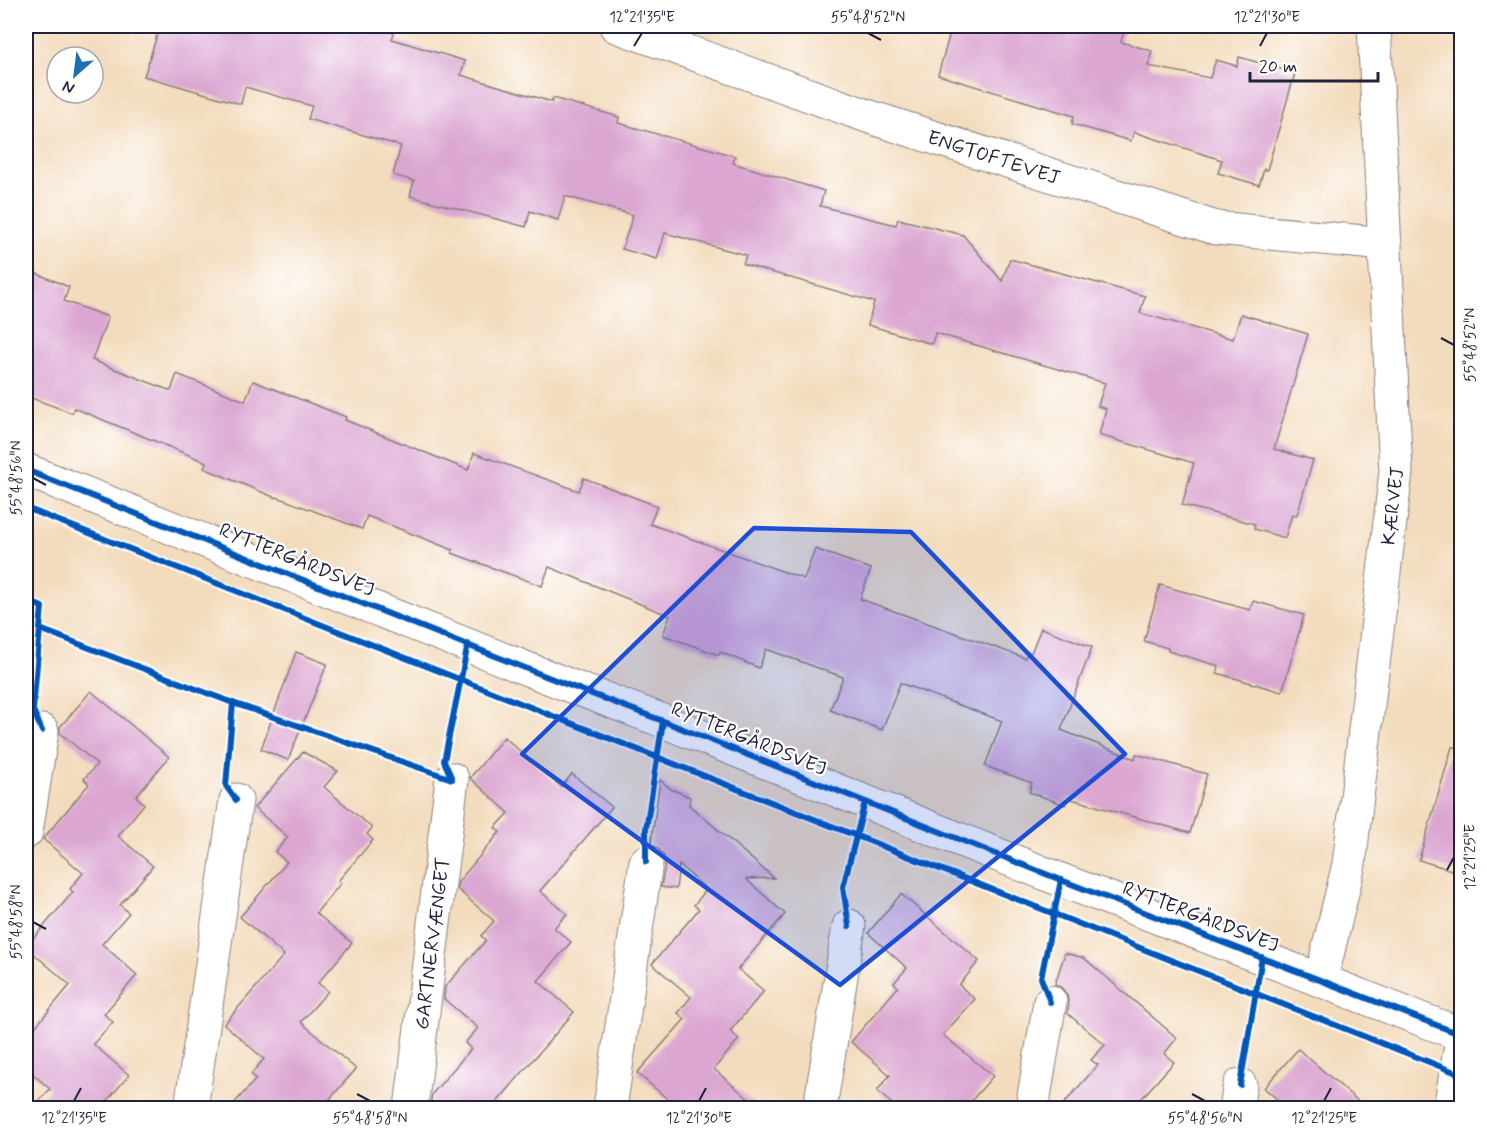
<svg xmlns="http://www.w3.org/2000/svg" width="1487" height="1134" viewBox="0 0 1487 1134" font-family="Mynerve,sans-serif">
<rect width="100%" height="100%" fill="#fff"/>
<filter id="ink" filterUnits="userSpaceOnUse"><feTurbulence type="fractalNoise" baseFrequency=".0167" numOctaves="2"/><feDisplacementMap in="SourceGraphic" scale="12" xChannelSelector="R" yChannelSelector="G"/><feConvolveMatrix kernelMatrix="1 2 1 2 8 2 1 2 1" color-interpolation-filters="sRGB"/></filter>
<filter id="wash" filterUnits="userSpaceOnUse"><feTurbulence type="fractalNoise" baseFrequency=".008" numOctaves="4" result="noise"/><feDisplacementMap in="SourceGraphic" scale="24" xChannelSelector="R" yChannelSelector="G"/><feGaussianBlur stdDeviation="1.35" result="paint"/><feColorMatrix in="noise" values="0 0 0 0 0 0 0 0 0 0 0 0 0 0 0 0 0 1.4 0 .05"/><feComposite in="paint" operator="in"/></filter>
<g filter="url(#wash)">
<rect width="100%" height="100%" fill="#f3dcbd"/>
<g id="blocks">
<g fill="#dba7d2">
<polygon points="160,26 367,26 394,33 392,39 465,61 461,75 552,102 553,98 619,117 618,123 735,156 733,163 824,191 820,206 896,225 898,219 963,235 1002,281 1010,259 1145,296 1140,313 1233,339 1241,314 1308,334 1274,449 1313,460 1297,515 1292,514 1285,538 1254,529 1255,524 1182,505 1194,463 1099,435 1106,409 1098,406 1105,383 935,333 932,344 868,325 874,302 743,264 746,255 665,233 657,259 622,249 633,215 565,196 558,220 530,211 526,227 410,196 414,181 393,175 401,146 308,119 312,106 245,87 241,104 144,76"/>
<polygon points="952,26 1125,26 1121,42 1152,51 1148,66 1210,78 1216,60 1237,66 1239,57 1295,73 1267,170 1264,169 1259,185 1218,173 1222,160 1134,132 1131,141 1072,124 1074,116 938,75"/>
<polygon points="26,269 69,287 64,301 108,317 92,360 171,391 177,374 245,401 253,381 346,417 345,420 468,470 474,453 579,491 584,478 657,506 650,524 804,579 815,549 871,569 860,599 1025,658 1028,652 1031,653 1041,628 1092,647 1061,730 1135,759 1136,754 1207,774 1190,833 1068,798 1065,805 1029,792 1032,783 985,766 1002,721 900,683 882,730 830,710 843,677 766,649 759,668 720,652 719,655 663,635 670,616 549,567 542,586 452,553 453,550 367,516 362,529 277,497 276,498 204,468 206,462 74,408 72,413 26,396"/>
<polygon points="1160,585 1250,610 1253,601 1304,615 1282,692 1217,673 1219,666 1168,651 1168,648 1144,641"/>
<polygon points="296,652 327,664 288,760 261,749"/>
<polygon points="91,691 169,757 136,796 144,804 118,836 153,866 120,905 129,913 102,944 137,975 104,1014 113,1022 93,1044 129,1075 101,1108 33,1108 50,1089 26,1068 26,1038 70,985 26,947 73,892 70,889 83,873 43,839 89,784 84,779 97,764 60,733 60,727"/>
<polygon points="504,737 561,787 572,774 612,807 540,891 567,914 554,928 571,942 538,981 574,1012 492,1108 430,1108 432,1094 471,1049 465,1043 478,1028 444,999 445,987 486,940 481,936 494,921 457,889 458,882 500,832 495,828 509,813 470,778"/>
<polygon points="1452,747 1461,748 1461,873 1419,860"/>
<polygon points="303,752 338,771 324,787 372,828 367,834 373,840 338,881 341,883 316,913 352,943 318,983 328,991 301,1022 356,1069 322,1108 230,1108 256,1079 251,1074 264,1059 224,1024 284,955 240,917 287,862 275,852 288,837 254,808"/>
<polygon points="660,780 671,789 690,797 689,805 774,878 746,879 785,914 738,969 764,991 730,1031 739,1039 714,1069 759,1108 678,1108 637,1073 685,1019 678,1013 691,997 652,964 699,909 694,905 707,889 679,865 676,889 661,887 665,865 664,856 658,848 651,844"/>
<polygon points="901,894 979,961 959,985 975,999 943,1035 993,1076 965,1108 897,1108 877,1091 890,1075 851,1042 898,987 894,983 907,968 868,933"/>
<polygon points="1065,953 1084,958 1177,1038 1164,1054 1174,1062 1133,1108 1060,1108 1098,1065 1091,1060 1105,1045 1067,1013 1069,1005 1067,995 1062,988 1055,984"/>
<polygon points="1298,1049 1366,1108 1287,1108 1264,1088"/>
</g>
</g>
</g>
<g filter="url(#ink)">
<use href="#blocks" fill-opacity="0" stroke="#8a7f7c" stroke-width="1.5"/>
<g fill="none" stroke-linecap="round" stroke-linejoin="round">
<g stroke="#8a7f7c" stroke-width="35">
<g id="minor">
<path id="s1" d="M616,26L873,118L1216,228L1385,244"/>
<polyline points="26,832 42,731"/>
<path id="s2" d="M1321,980L1349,864L1396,472L1374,26"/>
<polyline points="191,1108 236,800"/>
<path id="s3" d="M411,1108L452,779"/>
<polyline points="610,1108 646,862"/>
<polyline points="820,1108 849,926"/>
<polyline points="1032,1108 1050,1002"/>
<polyline points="1236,1108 1240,1085"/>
<polyline points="1450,1108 1462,1040"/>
</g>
</g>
<g stroke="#8a7f7c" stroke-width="35">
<polyline id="tertiary" points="26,470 568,685 663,721 1061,880 1462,1035"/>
</g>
<use href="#minor" stroke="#fff" stroke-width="33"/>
<use href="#tertiary" stroke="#fff" stroke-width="33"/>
<g stroke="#fff" stroke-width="10">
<g id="cycleway">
<polyline points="26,470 568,685 663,721 1061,880 1462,1035"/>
<polyline points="26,508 1462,1075"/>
<polyline points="26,600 42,607 40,629 233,703 452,779"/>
<polyline points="40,629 33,710 42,731"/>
<polyline points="233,703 226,786 236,800"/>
<polyline points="452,779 444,761 468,644"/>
<polyline points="646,862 646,829 663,721"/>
<polyline points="849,926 843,887 865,802"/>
<polyline points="1050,1002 1041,978 1061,880"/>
<polyline points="1240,1085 1262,957"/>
</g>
</g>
<use href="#cycleway" stroke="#0057b8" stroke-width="6"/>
</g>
</g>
<path fill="#1d4ed8" fill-opacity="0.2" stroke="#1d4ed8" stroke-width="4.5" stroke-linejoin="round" d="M754,528L911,532L1125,754L840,985L522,754Z"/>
<path fill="none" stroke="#22223b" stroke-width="2" d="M868,33L881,40M634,46L642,33M1260,46L1267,33M1441,338L1454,345M33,478L46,485M1447,870L1454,857M33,922L46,929M357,1094L370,1101M1192,1094L1205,1101M74,1101L81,1088M699,1101L706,1088M1324,1101L1331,1088"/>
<g text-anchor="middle" stroke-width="4.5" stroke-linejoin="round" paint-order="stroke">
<g font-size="20" fill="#22223b" stroke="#fff">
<text dy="7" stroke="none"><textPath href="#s1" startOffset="400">ENGTOFTEVEJ</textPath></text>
<text dy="7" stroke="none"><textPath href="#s2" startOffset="480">KÆRVEJ</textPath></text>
<text transform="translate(297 559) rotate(22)" y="7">RYTTERGÅRDSVEJ</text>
<text transform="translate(749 738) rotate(22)" y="7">RYTTERGÅRDSVEJ</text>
<text transform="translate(1201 916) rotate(21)" y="7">RYTTERGÅRDSVEJ</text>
<text dy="7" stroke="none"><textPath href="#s3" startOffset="166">GARTNERVÆNGET</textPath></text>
</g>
</g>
<rect width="1487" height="1134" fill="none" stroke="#fff" stroke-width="66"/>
<g transform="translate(75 75) rotate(208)"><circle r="28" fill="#ffffff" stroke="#a7a7b1" stroke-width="1.5"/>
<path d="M0-4.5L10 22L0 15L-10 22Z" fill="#1f6fb2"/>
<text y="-9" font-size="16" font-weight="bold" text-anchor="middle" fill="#22223b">N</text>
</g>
<path d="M1250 72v9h128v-9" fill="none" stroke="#22223b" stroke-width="3"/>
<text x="1259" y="72" font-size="18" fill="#22223b" stroke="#ffffff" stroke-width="4.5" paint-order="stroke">20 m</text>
<rect x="33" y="33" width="1421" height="1068" fill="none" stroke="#22223b" stroke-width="2"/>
<g font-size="15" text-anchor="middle" fill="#22223b">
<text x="642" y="22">12°21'35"E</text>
<text x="868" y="22">55°48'52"N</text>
<text x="1267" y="22">12°21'30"E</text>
<text transform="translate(1470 345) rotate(-90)" y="5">55°48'52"N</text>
<text transform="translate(16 478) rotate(-90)" y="5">55°48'56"N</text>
<text transform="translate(1470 857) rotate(-90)" y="5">12°21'25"E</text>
<text transform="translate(16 922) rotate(-90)" y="5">55°48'58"N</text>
<text x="74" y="1123">12°21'35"E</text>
<text x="370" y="1123">55°48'58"N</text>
<text x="699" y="1123">12°21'30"E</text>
<text x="1205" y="1123">55°48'56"N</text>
<text x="1324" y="1123">12°21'25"E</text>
</g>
</svg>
